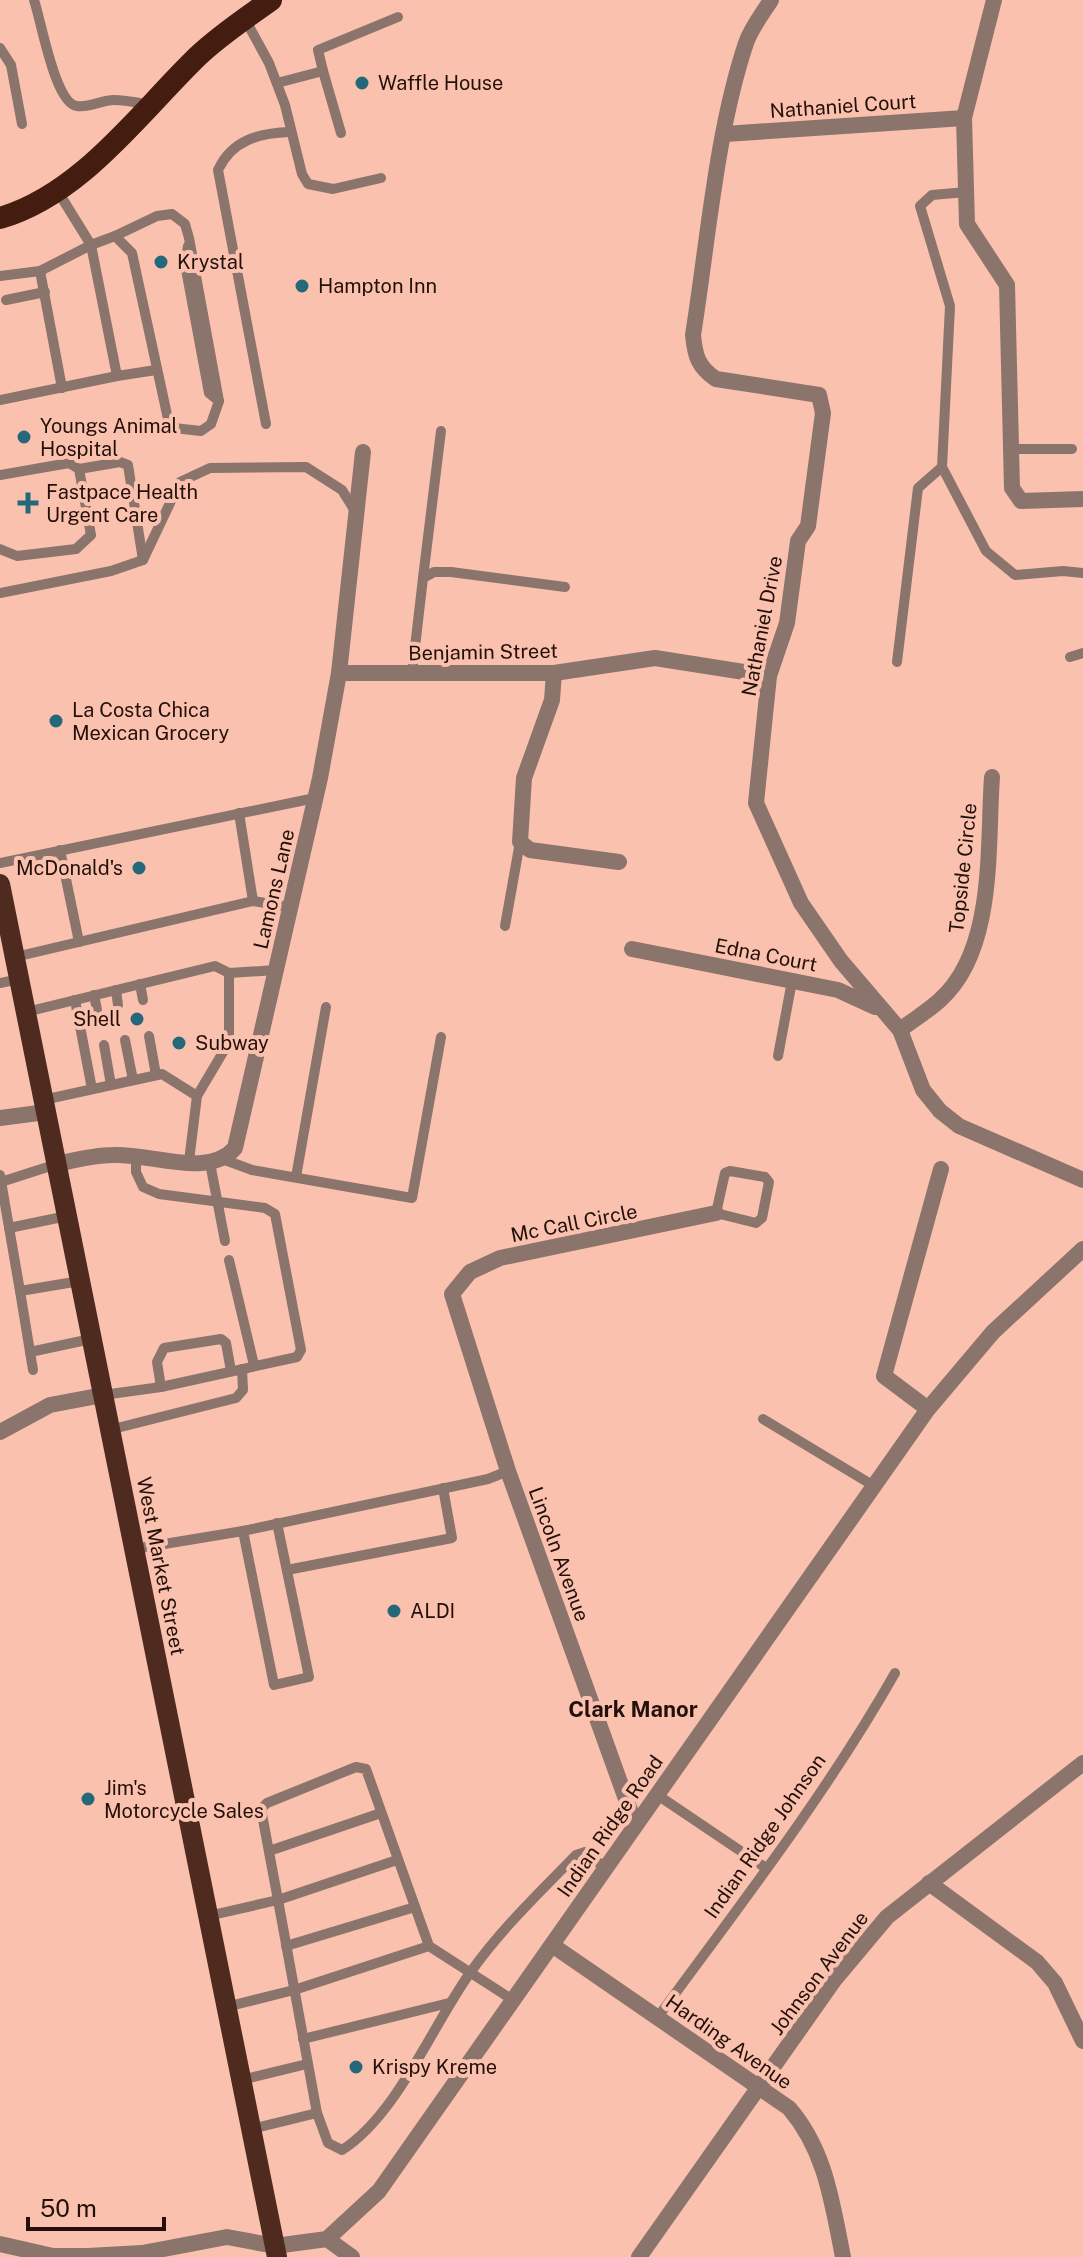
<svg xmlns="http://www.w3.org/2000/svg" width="1083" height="2257" viewBox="0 0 1083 2257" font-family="'Public Sans',sans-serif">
<rect width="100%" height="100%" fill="#fac1af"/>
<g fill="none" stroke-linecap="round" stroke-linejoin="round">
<g stroke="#8b746c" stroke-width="10">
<path d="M34,0C41,20 55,104 77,106C89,108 102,100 114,100C126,100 139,103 151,105"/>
<polyline points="245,19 269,63 285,105 302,174 308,184 333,189 381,178"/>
<polyline points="0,48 11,65 22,124"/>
<polyline points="323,71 341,133"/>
<polyline points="277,83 323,71 318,50 398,17"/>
<polyline points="57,190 91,245 115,236"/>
<polyline points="966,192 932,195 920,206 950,306 942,467 986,551 1015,575 1063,571 1083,573"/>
<polygon points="172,214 185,224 189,238 219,401 211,424 201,431 174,428 168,419 132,253 115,236 157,216"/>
<polyline points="188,246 185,264 209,393 219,401"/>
<polyline points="40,271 62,388"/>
<polyline points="0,276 40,271 91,245 117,376 156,370"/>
<polyline points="6,300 45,292"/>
<polyline points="0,400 117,376"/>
<path d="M266,424L218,170C232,140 259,133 290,132"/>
<polyline points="1011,449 1072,449"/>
<polyline points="79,469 120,462 128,465 143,560"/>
<polyline points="0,475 69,463 79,469 91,535 76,549 17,556 0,549"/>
<polyline points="423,578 441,431"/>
<polyline points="0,593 111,571 143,560 180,482 210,468 306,467 342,490 355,511"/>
<polyline points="1070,657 1083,653"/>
<polyline points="897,662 918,488 942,467"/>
<polyline points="412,673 423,578 434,572 451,572 565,587"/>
<polyline points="239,813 253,901"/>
<polyline points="60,850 79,942"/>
<polyline points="0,863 315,798"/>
<polyline points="505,926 520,842"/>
<polyline points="15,957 253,901 290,907"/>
<polyline points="0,983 19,979"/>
<polyline points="140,984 143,1000"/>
<polyline points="116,990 118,1005"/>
<polyline points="94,995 97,1010"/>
<polyline points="75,1000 92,1089"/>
<polyline points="26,1012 215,966 229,973 276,970"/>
<polyline points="149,1036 156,1075"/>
<polyline points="125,1040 133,1080"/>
<polyline points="104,1045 111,1085"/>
<polyline points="778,1056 792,981"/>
<polyline points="43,1100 162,1074 197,1096"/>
<polyline points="225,1160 252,1170 412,1198 441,1037"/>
<polyline points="189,1161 197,1096 229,1042 229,973"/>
<polyline points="210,1163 225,1241"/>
<polygon points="730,1171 765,1177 769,1182 762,1218 756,1223 716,1213 725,1173"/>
<polyline points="0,1175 20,1291 80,1281"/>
<polyline points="296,1177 326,1007"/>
<polyline points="1,1182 57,1164"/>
<polyline points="9,1228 67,1216"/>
<polyline points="229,1260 254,1365"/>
<polyline points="20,1291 33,1370"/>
<polyline points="30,1352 91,1339"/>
<polyline points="161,1387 157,1362 164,1348 221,1339 226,1343 231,1371"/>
<polyline points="103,1395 161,1387 297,1357 301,1350 275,1214 265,1208 159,1194 143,1187 136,1172 136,1156"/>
<polyline points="763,1419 874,1486"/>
<polyline points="109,1430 236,1398 243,1390 242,1369"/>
<polyline points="243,1531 274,1685 309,1677 277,1523"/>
<polyline points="134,1549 243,1531 488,1479 508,1471"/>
<polyline points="287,1570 452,1538 443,1488"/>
<polyline points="656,1794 766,1868"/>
<polyline points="269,1851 381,1813"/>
<polyline points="397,1860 278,1900 261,1809 267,1803 356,1767 366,1769 429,1946 513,2000"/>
<path d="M208,1916L278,1900L317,2113L328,2143L342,2150C397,2115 432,2026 470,1973C500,1930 539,1893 576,1855L585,1852L605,1868"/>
<polyline points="286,1946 415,1907"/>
<polyline points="226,2007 294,1990 429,1946"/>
<path d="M658,2017C740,1905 827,1793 895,1673"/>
<polyline points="303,2039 449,2003"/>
<polyline points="241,2080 307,2064"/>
<polyline points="251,2129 317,2113"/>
</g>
<g stroke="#8b746c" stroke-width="16">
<path d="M771,0C763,13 751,28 746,43C716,133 708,241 693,335C695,356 698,367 716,379L819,395L823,413L808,526L798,541L787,623L769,676L756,803L801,903L841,961L900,1030L923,1090L940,1111L959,1126L1083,1180"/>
<polyline points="994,0 964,118 967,224 1007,285 1012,488 1021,501 1083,499"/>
<polyline points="725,134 964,118"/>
<polyline points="339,673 554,673 655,658 769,676"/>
<polyline points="554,673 552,700 524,778 520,842 530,850 619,862"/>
<polyline points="632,949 838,990 875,1007"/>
<path d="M900,1030C913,1020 928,1011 940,1000C996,950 987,846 992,777"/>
<polyline points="0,1118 46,1112"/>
<path d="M57,1164C75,1160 94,1155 113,1155C151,1153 208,1179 235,1148L320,778L339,673L363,452"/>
<polyline points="928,1409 884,1376 941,1169"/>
<polyline points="0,1432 50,1405 103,1395"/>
<polyline points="635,1824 508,1471 452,1294 470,1272 500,1258 716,1213"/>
<polyline points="929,1883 1037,1962 1055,1983 1083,2041"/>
<path d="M552,1945L789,2108C826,2151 832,2203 843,2257"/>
<polyline points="327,2239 352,2257"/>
<polyline points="0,2244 53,2256 88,2256 142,2253 227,2237 275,2246 327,2239 379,2191 928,1409 993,1332 1083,1249"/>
<polyline points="639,2257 835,1979 887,1917 1083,1763"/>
</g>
<polyline stroke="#4f2a1e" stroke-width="20" points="0,884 277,2257"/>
<path stroke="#441c10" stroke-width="22" d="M0,218C82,194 139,113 198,56C220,35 246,18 271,0"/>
</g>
<g fill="#246879" stroke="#fac1af" stroke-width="3">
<circle cx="362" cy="83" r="8"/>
<circle cx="161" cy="262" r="8"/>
<circle cx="302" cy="286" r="8"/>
<circle cx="24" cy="437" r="8"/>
<path d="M24 491h8v8h8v8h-8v8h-8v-8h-8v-8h8z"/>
<circle cx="56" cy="721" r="8"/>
<circle cx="139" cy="868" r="8"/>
<circle cx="137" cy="1019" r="8"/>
<circle cx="179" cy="1043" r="8"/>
<circle cx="394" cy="1611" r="8"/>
<circle cx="88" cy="1799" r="8"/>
<circle cx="356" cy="2067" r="8"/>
</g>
<g text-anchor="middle" stroke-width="8" stroke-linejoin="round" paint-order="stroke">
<g font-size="20" fill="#24100a" stroke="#fac1af" text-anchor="start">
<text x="378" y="90">Waffle House</text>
<text x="177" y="269">Krystal</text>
<text x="318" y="293">Hampton Inn</text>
<text x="40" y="433">Youngs Animal<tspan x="40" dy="23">Hospital</tspan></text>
<text x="46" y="499">Fastpace Health<tspan x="46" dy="23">Urgent Care</tspan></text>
<text x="72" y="717">La Costa Chica<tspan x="72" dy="23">Mexican Grocery</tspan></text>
<text x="123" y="875" text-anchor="end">McDonald's</text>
<text x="121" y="1026" text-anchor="end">Shell</text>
<text x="195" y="1050">Subway</text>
<text x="410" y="1618">ALDI</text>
<text x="104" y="1795">Jim's<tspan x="104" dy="23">Motorcycle Sales</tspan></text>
<text x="372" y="2074">Krispy Kreme</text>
</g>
<g font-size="20" fill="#24100a" stroke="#fac1af">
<text transform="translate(843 106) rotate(-4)" y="7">Nathaniel Court</text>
<text transform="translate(762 626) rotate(-79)" y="7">Nathaniel Drive</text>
<text transform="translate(483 652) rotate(-1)" y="7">Benjamin Street</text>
<text transform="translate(963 868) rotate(-84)" y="7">Topside Circle</text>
<text transform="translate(274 889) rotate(-77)" y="7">Lamons Lane</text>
<text transform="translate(766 955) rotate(11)" y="7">Edna Court</text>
<text transform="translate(574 1223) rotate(-11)" y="7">Mc Call Circle</text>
<text transform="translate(559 1554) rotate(70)" y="7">Lincoln Avenue</text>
<text transform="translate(161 1566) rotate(79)" y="7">West Market Street</text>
<text transform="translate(610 1826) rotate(-55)" y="7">Indian Ridge Road</text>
<text transform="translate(765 1836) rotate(-55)" y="7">Indian Ridge Johnson</text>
<text transform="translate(819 1973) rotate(-53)" y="7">Johnson Avenue</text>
<text transform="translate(729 2042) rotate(35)" y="7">Harding Avenue</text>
</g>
<g font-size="22" font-weight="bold" fill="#24100a" stroke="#fac1af">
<text x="633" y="1717">Clark Manor</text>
</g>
</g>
<path d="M28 2217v12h136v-12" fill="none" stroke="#24100a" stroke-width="4"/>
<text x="40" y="2217" font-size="24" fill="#24100a" stroke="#fac1af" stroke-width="6" paint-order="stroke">50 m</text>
</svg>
